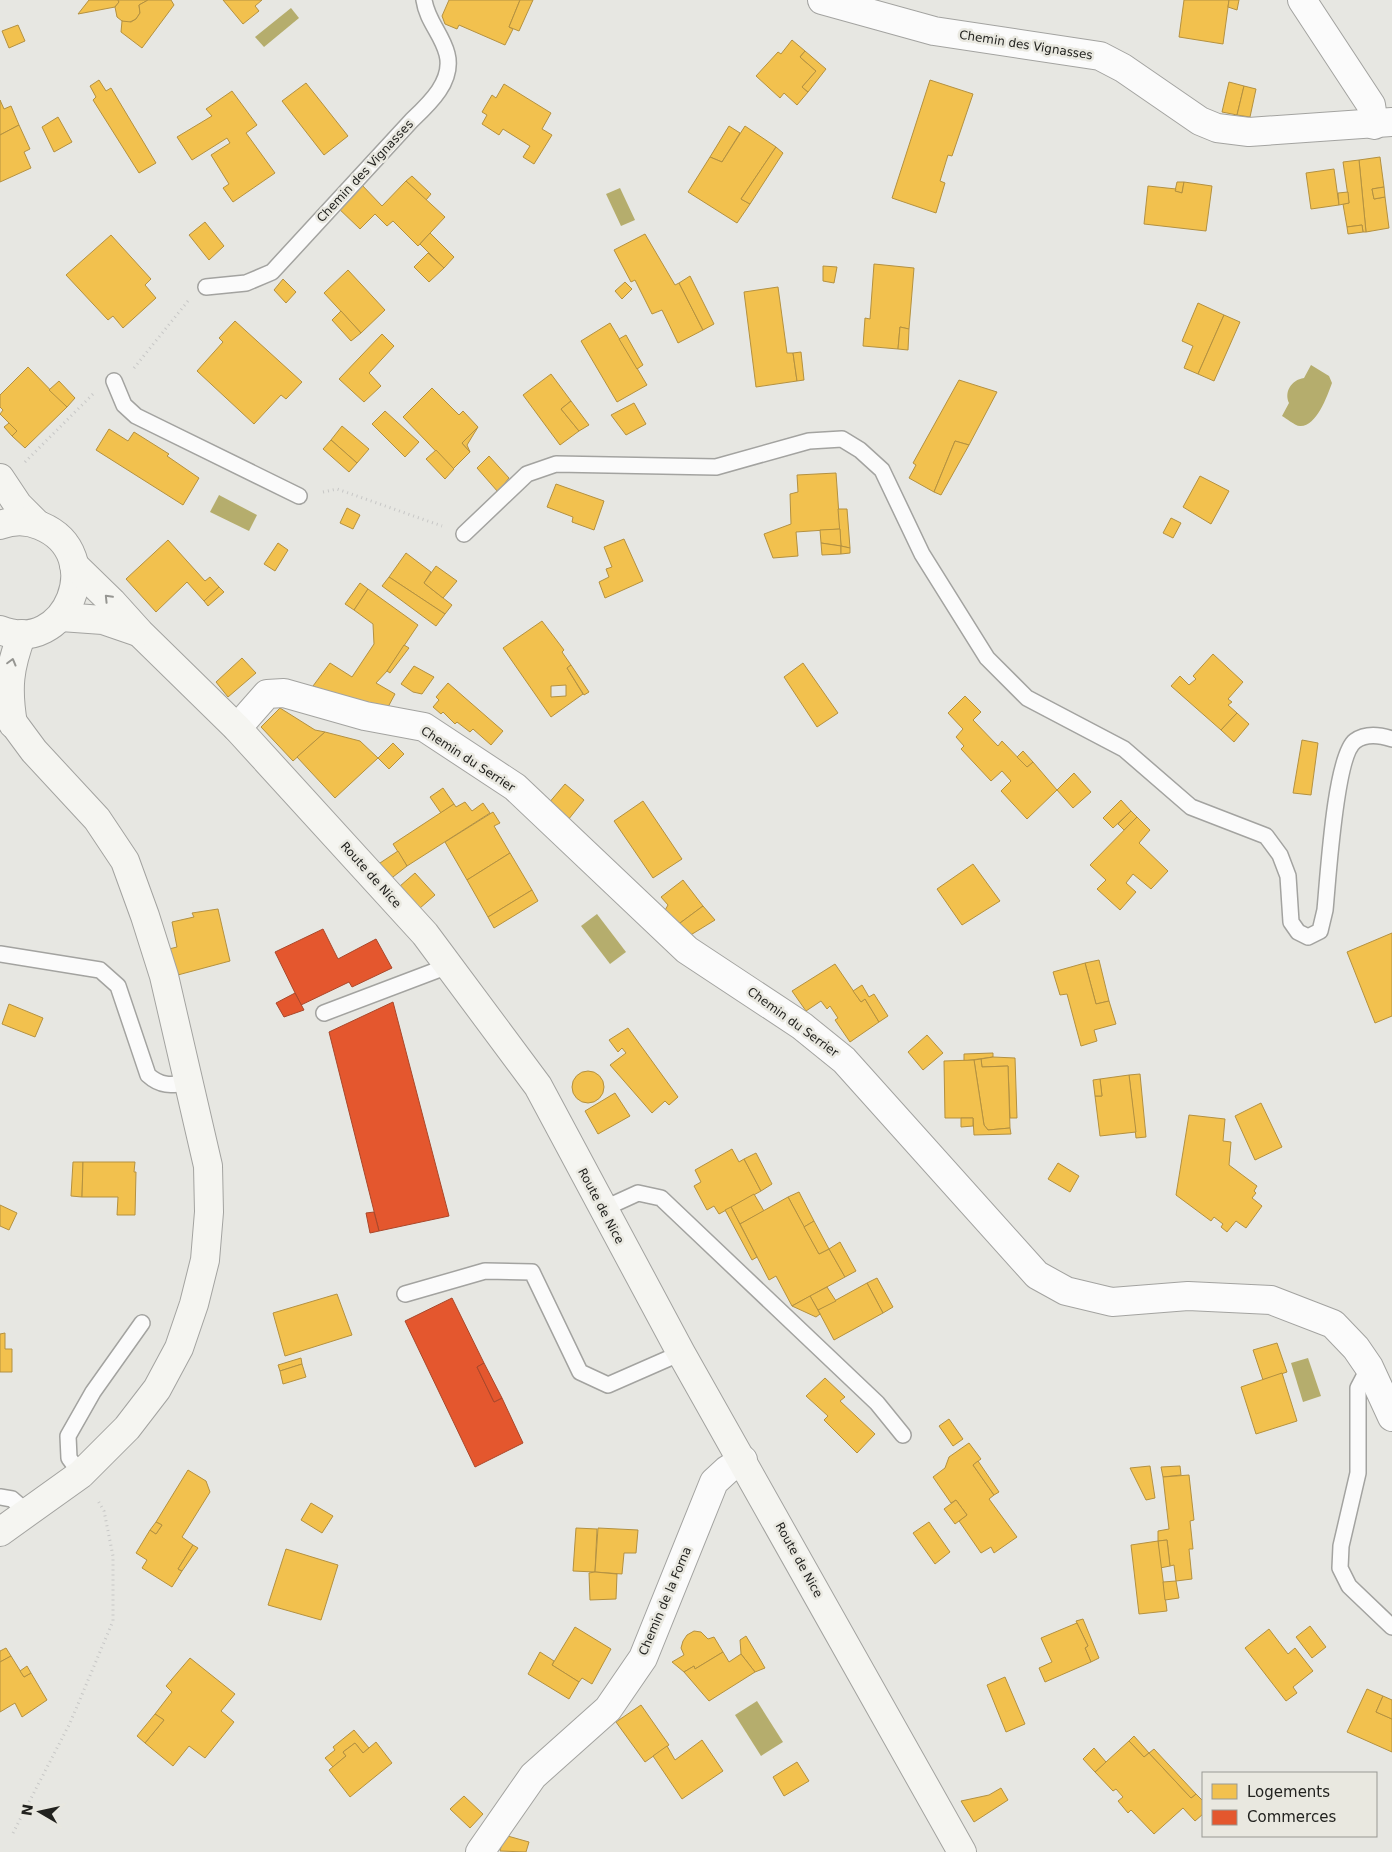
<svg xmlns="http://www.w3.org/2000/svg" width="1392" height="1852" viewBox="0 0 1392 1852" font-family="'DejaVu Sans',sans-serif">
<rect width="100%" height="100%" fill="#e7e7e2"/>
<g fill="#b5ad6d">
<polygon points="291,8 299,18 264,47 255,37"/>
<polygon points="620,188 635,220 621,226 606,194"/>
<path d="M1311,365L1329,376L1332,383C1327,397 1316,427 1300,426C1295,426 1286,418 1282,416L1289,403C1284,392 1291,380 1304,378Z"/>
<polygon points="219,495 257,515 249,531 210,512"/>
<polygon points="597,914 626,952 610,964 581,926"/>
<polygon points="1308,1358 1321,1396 1303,1402 1291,1363"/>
<polygon points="757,1701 783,1742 761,1756 735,1715"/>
</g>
<g fill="#f2c14e" stroke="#b49140" fill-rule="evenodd">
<polygon points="89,0 118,0 119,2 115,7 78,14"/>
<polygon points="118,0 148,0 139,5 140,13 136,19 128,23 122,21 117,17 115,7 119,2"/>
<polygon points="148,0 171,0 174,5 142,48 121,32 122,21 131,22 136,19 140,13 139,5"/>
<polygon points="223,0 262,0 255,6 259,11 243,24"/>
<polygon points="449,0 520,0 509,27 513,29 505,45 459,25 457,29 445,24 442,16"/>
<polygon points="520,0 533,0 519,31 509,27"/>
<polygon points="1184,0 1229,0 1223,44 1179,37"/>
<polygon points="1229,0 1239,0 1237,10 1228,7"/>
<polygon points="18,25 25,41 9,48 2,31"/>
<polygon points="792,40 805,51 800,57 816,71 802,87 808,92 797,105 784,93 780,98 756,76 778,52 781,54"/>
<polygon points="805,51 826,69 808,92 802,87 816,71 800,57"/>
<polygon points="99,80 106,91 111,88 156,163 139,173 93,100 96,97 90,86"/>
<polygon points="930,80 973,94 952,156 948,155 940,181 945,183 936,213 892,198"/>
<polygon points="1229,82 1244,86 1237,115 1222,112"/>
<polygon points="306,83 348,136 324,155 282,101"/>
<polygon points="504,84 551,113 542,129 552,135 534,164 523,157 530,146 503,129 499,135 482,124 487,115 482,112 492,95 496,98"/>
<polygon points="1244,86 1256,89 1250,117 1237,115"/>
<polygon points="232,91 257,125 246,133 275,173 233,202 223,188 229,184 211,155 230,143 227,138 192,160 177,137 212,116 206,109"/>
<polygon points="0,100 4,109 11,106 19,125 0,135"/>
<polygon points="58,117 72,142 54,152 42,127"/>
<polygon points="19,125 30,149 24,152 31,168 0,182 0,135"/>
<polygon points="729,126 740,133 722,162 710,157"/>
<polygon points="745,126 776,147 741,199 750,204 737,223 688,192 710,157 722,162"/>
<polygon points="776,147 783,153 750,204 741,199"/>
<polygon points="1380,157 1384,187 1372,189 1374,199 1385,197 1389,228 1366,232 1359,160"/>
<polygon points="1359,160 1366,232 1363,232 1362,225 1347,227 1343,204 1349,203 1343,162"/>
<polygon points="1334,169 1339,205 1311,209 1306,173"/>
<polygon points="412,176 431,194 426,200 406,181"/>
<polygon points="406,181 445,217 418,246 393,221 387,226 375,214 360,229 335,205 360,183 382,206"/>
<polygon points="1177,182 1184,182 1182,193 1175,191"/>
<polygon points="1184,182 1212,186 1206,231 1144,224 1148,186 1176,189 1175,191 1182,193"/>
<polygon points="1384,187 1385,197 1374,199 1372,189"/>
<polygon points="1348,192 1349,203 1339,205 1338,193"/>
<polygon points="205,222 224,246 209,260 189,235"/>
<polygon points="1362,225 1363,232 1348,234 1347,227"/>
<polygon points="430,233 454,257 444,268 420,244"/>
<polygon points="645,234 675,285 679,283 703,330 678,343 662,310 652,314 635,280 631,282 614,250"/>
<polygon points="111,235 151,279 145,285 156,298 123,328 113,316 108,320 66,275"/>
<polygon points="428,253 444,268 429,282 414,267"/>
<polygon points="874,264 914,268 909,329 900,327 898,349 863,346 865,318 870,319"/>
<polygon points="823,266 837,267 834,283 823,281"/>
<polygon points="348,270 385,310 361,333 324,293"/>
<polygon points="690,276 714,324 703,330 679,283"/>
<polygon points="283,279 296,292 286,303 274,290"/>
<polygon points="625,282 632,289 622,299 615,291"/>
<polygon points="778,287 787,353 793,353 797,381 756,387 744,292"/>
<polygon points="1198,303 1224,315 1198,374 1184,368 1193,346 1182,341"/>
<polygon points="341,311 361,333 351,341 332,320"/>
<polygon points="1224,315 1240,322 1214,381 1198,374"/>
<polygon points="235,321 302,382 286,399 281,395 254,424 197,371 223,342 219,338"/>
<polygon points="610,323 647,385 617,402 581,341"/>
<polygon points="900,327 909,329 908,350 898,349"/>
<polygon points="382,334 394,346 369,373 381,386 364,402 339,379"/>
<polygon points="626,335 643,365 637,369 619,339"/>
<polygon points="801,352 804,380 797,381 793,353"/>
<polygon points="28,367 67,407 25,448 12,436 17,431 0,414 3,410 0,407 0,395"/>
<polygon points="551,374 571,401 561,409 579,431 560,445 523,395"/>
<polygon points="959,380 997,392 969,445 955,441 934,492 909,478 916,465 913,463"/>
<polygon points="59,381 75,398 67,407 49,390"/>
<polygon points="432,388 459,415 463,411 478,427 462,443 470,452 453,469 403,417"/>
<polygon points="571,401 589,425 579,431 561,409"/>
<polygon points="634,403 646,424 626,435 611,415"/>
<polygon points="385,411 419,442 405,457 372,424"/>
<polygon points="9,423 17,431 12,436 4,427"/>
<polygon points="342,426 369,449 357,463 331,440"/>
<polygon points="478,427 467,445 470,452 462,443"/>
<polygon points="109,429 128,441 134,432 169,454 167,456 199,478 183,505 96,450"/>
<polygon points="331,440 357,463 349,472 323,449"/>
<polygon points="955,441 969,445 941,495 934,492"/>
<polygon points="436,450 454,469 445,479 426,459"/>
<polygon points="489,456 509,478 498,492 477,468"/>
<polygon points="836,473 840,529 796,532 798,556 773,558 764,534 791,524 790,494 798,492 797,475"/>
<polygon points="1200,476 1229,491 1211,524 1183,507"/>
<polygon points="556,484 604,501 594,530 572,522 573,517 547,507"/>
<polygon points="347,508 360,515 353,529 340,523"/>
<polygon points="838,509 847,509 850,548 841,546"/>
<polygon points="1171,518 1181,523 1173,538 1163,533"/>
<polygon points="840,529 841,546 821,543 820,530"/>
<polygon points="624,539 643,581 605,598 599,582 609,577 606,569 612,567 604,547"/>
<polygon points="168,540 205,581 210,577 219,587 204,601 187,582 156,612 126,579"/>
<polygon points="278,543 288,550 275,571 264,564"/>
<polygon points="821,543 841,546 841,554 822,555"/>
<polygon points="841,546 850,548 850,553 841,554"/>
<polygon points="406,553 431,572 424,583 452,605 445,614 389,577"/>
<polygon points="436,566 457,581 443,598 424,583"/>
<polygon points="389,577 445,614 436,626 382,586"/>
<polygon points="360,583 368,589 354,610 345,604"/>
<polygon points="219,587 224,592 208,606 204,601"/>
<polygon points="368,589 418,625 387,671 376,683 395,694 388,707 344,699 313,686 330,663 352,677 374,644 373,624 354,610"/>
<path d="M542,621L564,650L562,652L571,665L567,668L583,694L551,717L503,648ZM566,685V696L551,697V686Z"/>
<polygon points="404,645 409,648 390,673 387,671"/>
<polygon points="1213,654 1243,682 1228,699 1232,702 1228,705 1237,713 1221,730 1171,686 1180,676 1189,685 1196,679 1193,676"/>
<polygon points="242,658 256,673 228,697 216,682"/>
<polygon points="803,663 838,713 817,727 784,677"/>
<polygon points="571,665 589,692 584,695 567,668"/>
<polygon points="414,666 434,677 422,694 413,692 401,684"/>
<polygon points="448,683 503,731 491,745 473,729 470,732 457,722 455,724 443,712 441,714 433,707 439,700 436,697"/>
<polygon points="965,696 981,712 973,720 998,746 1002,741 1027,767 1033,762 1057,790 1027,819 1001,791 1011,781 1002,771 991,781 961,749 964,746 956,737 963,729 948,713"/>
<polygon points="280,708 315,730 325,732 293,761 261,727"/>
<polygon points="1237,713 1249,724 1234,742 1221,730"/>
<polygon points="325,732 360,741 378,758 335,798 297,757"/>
<polygon points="1302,740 1318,743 1311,795 1293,793"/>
<polygon points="393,743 404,754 389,769 378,758"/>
<polygon points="1023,751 1033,762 1027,767 1017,757"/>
<polygon points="1074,773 1091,792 1073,808 1057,790"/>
<polygon points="565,784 584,800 568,820 548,804"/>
<polygon points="443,788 454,804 441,813 430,797"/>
<polygon points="1121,800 1131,811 1113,828 1103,818"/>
<polygon points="643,801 682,859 653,878 614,821"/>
<polygon points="465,802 472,811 483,803 490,813 407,866 393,844 454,804 456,807"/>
<polygon points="1131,811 1137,817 1124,830 1118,824"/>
<polygon points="493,812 500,823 494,826 510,853 467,880 445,842"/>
<polygon points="1137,817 1150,830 1139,843 1168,871 1151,889 1133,874 1126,883 1136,892 1120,910 1097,889 1106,880 1090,865"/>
<polygon points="398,851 407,866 384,884 371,869"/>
<polygon points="510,853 532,890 488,917 467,880"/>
<polygon points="973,864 1000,901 962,925 937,889"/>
<polygon points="415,873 435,895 412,915 392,893"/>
<polygon points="683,880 703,906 676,926 664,912 668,905 661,897"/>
<polygon points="532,890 538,901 494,928 488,917"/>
<polygon points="703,906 715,920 689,936 676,926"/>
<polygon points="218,909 230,961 174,976 169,949 177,947 172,922 194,917 192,913"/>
<polygon points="1392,933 1392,1016 1375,1023 1347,952"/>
<polygon points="1099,960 1109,1001 1096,1004 1085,963"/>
<polygon points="1085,963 1096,1004 1109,1001 1116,1024 1094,1030 1097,1041 1081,1046 1067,994 1060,995 1053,972"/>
<polygon points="835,964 861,1002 865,999 879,1022 850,1042 835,1020 838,1018 830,1006 827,1009 821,1001 806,1011 792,991"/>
<polygon points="862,985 869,997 874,994 888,1016 879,1022 865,999 861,1002 853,991"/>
<polygon points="9,1004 43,1018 35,1037 2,1024"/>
<polygon points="628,1028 678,1097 669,1105 665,1101 652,1113 610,1065 626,1053 622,1048 618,1052 609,1040"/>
<polygon points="927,1035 943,1053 923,1070 908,1052"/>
<polygon points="993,1053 993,1057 964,1061 964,1054"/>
<polygon points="993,1057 1015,1058 1017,1118 1010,1118 1008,1066 982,1067 981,1059"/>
<polygon points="981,1059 982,1067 1008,1066 1010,1128 988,1130 984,1125 974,1060"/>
<polygon points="974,1060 984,1125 988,1130 1010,1128 1011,1134 974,1135 973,1118 945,1118 944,1061"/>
<circle cx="588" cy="1087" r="16"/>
<polygon points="1140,1074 1146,1137 1136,1138 1129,1075"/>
<polygon points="1129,1075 1136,1132 1100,1136 1095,1096 1102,1096 1100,1079"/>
<polygon points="1100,1079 1102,1096 1095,1096 1093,1080"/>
<polygon points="615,1093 630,1116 598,1134 585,1111"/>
<polygon points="1261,1103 1282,1147 1255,1160 1235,1116"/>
<polygon points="1189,1115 1225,1119 1223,1141 1231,1142 1229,1165 1257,1186 1254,1191 1256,1193 1252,1198 1262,1206 1246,1228 1236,1221 1227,1232 1221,1227 1223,1224 1214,1217 1211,1221 1176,1195"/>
<polygon points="961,1118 973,1118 973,1126 961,1127"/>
<polygon points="732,1149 739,1162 744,1159 761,1191 719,1214 714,1206 707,1210 694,1186 701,1182 695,1170"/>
<polygon points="756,1153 772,1184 761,1191 744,1159"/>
<polygon points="73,1162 83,1162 82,1197 71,1196"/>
<polygon points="83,1162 135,1162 134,1172 136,1172 135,1215 117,1215 118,1197 82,1197"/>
<polygon points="1058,1163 1079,1176 1070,1192 1048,1179"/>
<polygon points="799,1192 814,1221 804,1227 788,1197"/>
<polygon points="754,1194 764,1211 740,1224 731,1207"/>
<polygon points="788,1197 819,1254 829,1249 845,1277 792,1306 776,1276 769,1280 740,1224"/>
<polygon points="0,1205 17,1213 9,1230 0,1226"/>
<polygon points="731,1207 757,1257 752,1260 725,1210"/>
<polygon points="814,1221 829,1249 819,1254 804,1227"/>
<polygon points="840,1242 856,1271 845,1277 829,1249"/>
<polygon points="877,1278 893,1307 883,1313 867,1283"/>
<polygon points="867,1283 883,1313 834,1340 818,1310"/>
<polygon points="827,1287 836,1301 818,1310 810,1296"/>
<polygon points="337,1294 352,1335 285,1356 273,1313"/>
<polygon points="810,1296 820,1314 816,1317 792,1306"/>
<polygon points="5,1333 5,1349 12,1349 12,1372 0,1372 0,1334"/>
<polygon points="1277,1343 1287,1372 1263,1380 1253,1350"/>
<polygon points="301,1358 302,1364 280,1371 278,1365"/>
<polygon points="302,1364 306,1377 283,1384 280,1371"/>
<polygon points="1282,1373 1297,1421 1256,1434 1241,1387"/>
<polygon points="825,1378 845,1397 840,1401 875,1434 857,1453 824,1420 828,1416 806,1396"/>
<polygon points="949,1419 963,1439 953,1446 939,1426"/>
<polygon points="969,1443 981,1459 973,1465 994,1495 989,1499 1017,1537 994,1553 991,1547 981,1553 959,1521 967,1515 956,1500 951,1503 933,1477 945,1468 949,1457"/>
<polygon points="978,1461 999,1492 994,1495 973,1465"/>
<polygon points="1150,1466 1155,1498 1146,1500 1130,1468"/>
<polygon points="1180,1466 1181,1475 1163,1477 1161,1467"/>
<polygon points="188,1470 206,1481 210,1492 182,1537 193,1545 178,1569 182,1571 172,1587 142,1568 147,1560 136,1553 150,1530 156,1534 162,1525 156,1522"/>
<polygon points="1189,1475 1194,1520 1190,1521 1193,1549 1189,1549 1192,1579 1176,1581 1174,1565 1170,1566 1167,1540 1158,1541 1158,1531 1169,1529 1163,1477"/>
<polygon points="956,1500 967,1515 955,1524 944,1509"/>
<polygon points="311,1503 333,1516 322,1533 301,1520"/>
<polygon points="156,1522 162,1525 156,1534 150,1530"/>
<polygon points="929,1522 950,1552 935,1564 913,1533"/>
<polygon points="576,1528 597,1529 595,1572 573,1571"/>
<polygon points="598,1528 638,1530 636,1553 624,1553 622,1574 595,1572"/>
<polygon points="1167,1540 1170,1566 1160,1568 1158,1541"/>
<polygon points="1158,1541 1167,1611 1139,1614 1131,1545"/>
<polygon points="193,1545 198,1548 182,1571 178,1569"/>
<polygon points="286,1549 338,1565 321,1620 268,1605"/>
<polygon points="595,1572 617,1574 616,1599 590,1600 589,1573"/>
<polygon points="1176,1581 1179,1598 1165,1600 1163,1582"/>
<polygon points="1083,1619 1099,1658 1091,1662 1085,1648 1088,1646 1076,1621"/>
<polygon points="1077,1623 1088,1646 1085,1648 1091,1662 1045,1682 1039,1668 1052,1662 1041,1638"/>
<polygon points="1310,1626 1326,1647 1312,1658 1296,1637"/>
<polygon points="575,1627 611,1649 592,1684 582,1678 579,1682 552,1665"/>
<polygon points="1269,1629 1288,1654 1295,1648 1313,1671 1293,1687 1297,1693 1286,1701 1245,1648"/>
<polygon points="694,1631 701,1632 708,1639 714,1637 723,1652 695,1669 694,1666 684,1672 672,1662 684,1655 681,1648 683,1641 687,1635"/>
<polygon points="746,1636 761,1661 765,1668 755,1672 741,1654 740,1640"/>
<polygon points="6,1648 11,1656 0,1662 0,1651"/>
<polygon points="540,1652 554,1661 552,1665 579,1682 569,1699 528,1674"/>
<polygon points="723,1652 729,1662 741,1654 755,1672 709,1701 684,1672 694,1666 695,1669"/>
<polygon points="11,1656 24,1677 31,1673 47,1700 22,1717 15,1703 0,1712 0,1662"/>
<polygon points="190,1658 235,1694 221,1711 234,1722 205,1758 189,1746 173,1766 145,1743 164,1720 155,1714 172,1692 166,1686"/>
<polygon points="27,1666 31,1673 24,1677 20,1671"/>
<polygon points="1005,1677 1025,1724 1006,1732 987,1685"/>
<polygon points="1367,1689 1383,1696 1376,1712 1392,1719 1392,1752 1347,1732"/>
<polygon points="1383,1696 1392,1700 1392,1719 1376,1712"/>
<polygon points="641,1705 669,1745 645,1762 616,1722"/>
<polygon points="155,1714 164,1720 145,1743 137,1736"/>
<polygon points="354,1730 369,1748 363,1753 355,1743 343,1752 346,1756 333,1767 325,1758 335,1750 333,1747"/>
<polygon points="1134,1736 1149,1753 1144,1757 1129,1741"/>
<polygon points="702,1740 723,1771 682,1799 653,1756 667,1746 675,1760"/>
<polygon points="1129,1741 1144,1757 1149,1753 1191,1798 1196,1794 1203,1801 1203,1814 1195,1821 1183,1808 1154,1834 1131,1810 1128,1813 1118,1801 1123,1797 1116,1789 1113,1791 1095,1772"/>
<polygon points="376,1742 392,1763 350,1797 329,1770 346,1756 343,1752 355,1743 363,1753"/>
<polygon points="1094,1748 1106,1762 1095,1772 1083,1759"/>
<polygon points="1154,1749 1196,1794 1191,1798 1149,1753"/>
<polygon points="797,1762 809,1781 784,1796 773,1777"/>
<polygon points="1001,1788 1008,1800 974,1822 961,1801 989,1795"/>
<polygon points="464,1796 483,1814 470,1828 450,1809"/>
<polygon points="504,1835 529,1842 526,1852 500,1851"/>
</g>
<g fill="#e4572e" stroke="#aa472a">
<polygon points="323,929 338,959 376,939 392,968 352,987 349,982 301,1005 275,952"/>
<polygon points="295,993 304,1010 284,1017 276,1003"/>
<polygon points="393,1002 449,1216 379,1231 329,1032"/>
<polygon points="374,1212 379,1231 370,1233 366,1213"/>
<polygon points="452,1298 484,1363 477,1367 494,1402 502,1398 523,1443 475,1467 405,1321"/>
<polygon points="484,1363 502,1398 494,1402 477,1367"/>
</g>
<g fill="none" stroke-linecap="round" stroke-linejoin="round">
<g stroke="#a3a3a0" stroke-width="18">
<g id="lane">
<path d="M206,287L246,283L272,272L412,120C429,104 454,81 447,54C442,34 427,21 424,0"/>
<polyline points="114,381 124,405 136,416 299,496"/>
<path d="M464,534L527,474L556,464L716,467L809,441L842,439L860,450L882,470L922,554L987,658L1027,698L1124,749L1191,807L1266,836L1280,855L1288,876L1291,922L1298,932L1308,937L1320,931L1325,910C1328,880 1335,756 1355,741C1366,733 1380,735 1392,739"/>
<path d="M0,954L100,970L118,986L148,1075C161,1087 172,1085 188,1083"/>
<polyline points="324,1013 448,966"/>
<polyline points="603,1209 638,1193 661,1198 877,1403 903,1435"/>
<polyline points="405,1294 485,1271 532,1272 580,1372 608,1385 681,1353"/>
<polyline points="1369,1367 1358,1388 1358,1473 1341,1546 1340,1568 1349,1586 1392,1627"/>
<polyline points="81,1474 69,1458 68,1436 93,1392 142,1323"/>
<polyline points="0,1497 12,1499 28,1513"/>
</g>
</g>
<g stroke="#a3a3a0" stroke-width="30">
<g id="street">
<polyline points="822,0 934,31 1100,56 1123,68 1200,121 1217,128 1249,132 1392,122"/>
<polyline points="1302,0 1371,105 1374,125"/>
<polyline points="237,728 267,694 284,693 365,716 424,727 515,787 687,950 802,1026 844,1060 1037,1275 1066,1291 1112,1302 1188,1296 1271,1300 1333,1324 1356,1348 1369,1367 1392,1417"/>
<polyline points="480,1852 533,1776 608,1709 643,1658 714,1482 727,1470 743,1460"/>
</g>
</g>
<g stroke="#a3a3a0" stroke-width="30">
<g id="secondary">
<polyline points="0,478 18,505 36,523"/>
<path d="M0,525C13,520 28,520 41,526C108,554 67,657 0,630"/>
<polyline points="74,565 112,602 140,633 237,728 425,934 538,1086 681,1353 962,1852"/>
<polyline points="61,617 103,620 138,632"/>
<polyline points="0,705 34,751 97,819 125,861 145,916 164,976 208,1166 209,1212 205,1260 194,1304 179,1348 157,1389 127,1428 81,1474 0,1532"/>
<path d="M13,724C7,688 9,668 22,634"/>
</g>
</g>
<g stroke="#c7c7c6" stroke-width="3" stroke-dasharray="1 4" stroke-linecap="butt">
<polyline points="134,368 188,301"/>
<polyline points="25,462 93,394"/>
<polyline points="323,492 337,489 442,526"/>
<polyline points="13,1833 70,1723 113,1621 113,1556 104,1511 97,1499"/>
</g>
<use href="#lane" stroke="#fbfbfb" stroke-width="15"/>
<use href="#street" stroke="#fbfbfb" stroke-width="28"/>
<use href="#secondary" stroke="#f5f5f1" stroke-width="28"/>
</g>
<defs><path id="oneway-chevron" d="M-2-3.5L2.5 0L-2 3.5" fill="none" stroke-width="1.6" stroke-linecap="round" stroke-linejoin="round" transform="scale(1.25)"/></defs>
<g stroke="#969692">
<use href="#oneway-chevron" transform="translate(108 598) rotate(-134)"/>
<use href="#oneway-chevron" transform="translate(12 662) rotate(-75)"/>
</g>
<g text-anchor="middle" stroke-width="5" stroke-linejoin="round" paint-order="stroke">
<g font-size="12" fill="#22221f" stroke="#e9e8e0">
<text transform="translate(1026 45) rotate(9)" y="4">Chemin des Vignasses</text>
<text transform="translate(365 171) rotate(-47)" y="4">Chemin des Vignasses</text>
<text transform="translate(468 759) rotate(33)" y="4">Chemin du Serrier</text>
<text transform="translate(371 875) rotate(48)" y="4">Route de Nice</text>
<text transform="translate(793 1022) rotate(36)" y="4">Chemin du Serrier</text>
<text transform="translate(601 1206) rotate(62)" y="4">Route de Nice</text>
<text transform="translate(799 1560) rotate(61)" y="4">Route de Nice</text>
<text transform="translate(665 1601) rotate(-67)" y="4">Chemin de la Forna</text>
</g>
</g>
<rect x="1202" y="1772" width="175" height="65" fill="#e9e8e0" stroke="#999993"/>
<rect x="1212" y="1784" width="25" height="15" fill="#f2c14e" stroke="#999993"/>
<text x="1247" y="1797" font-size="15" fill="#22221f">Logements</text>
<rect x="1212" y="1810" width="25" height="15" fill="#e4572e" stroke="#999993"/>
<text x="1247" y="1822" font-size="15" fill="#22221f">Commerces</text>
<g transform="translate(40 1812) rotate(279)" stroke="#e9e8e0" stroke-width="4" paint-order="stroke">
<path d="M0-4L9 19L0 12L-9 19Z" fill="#22221f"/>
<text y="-8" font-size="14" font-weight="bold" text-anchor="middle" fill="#22221f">N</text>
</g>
</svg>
